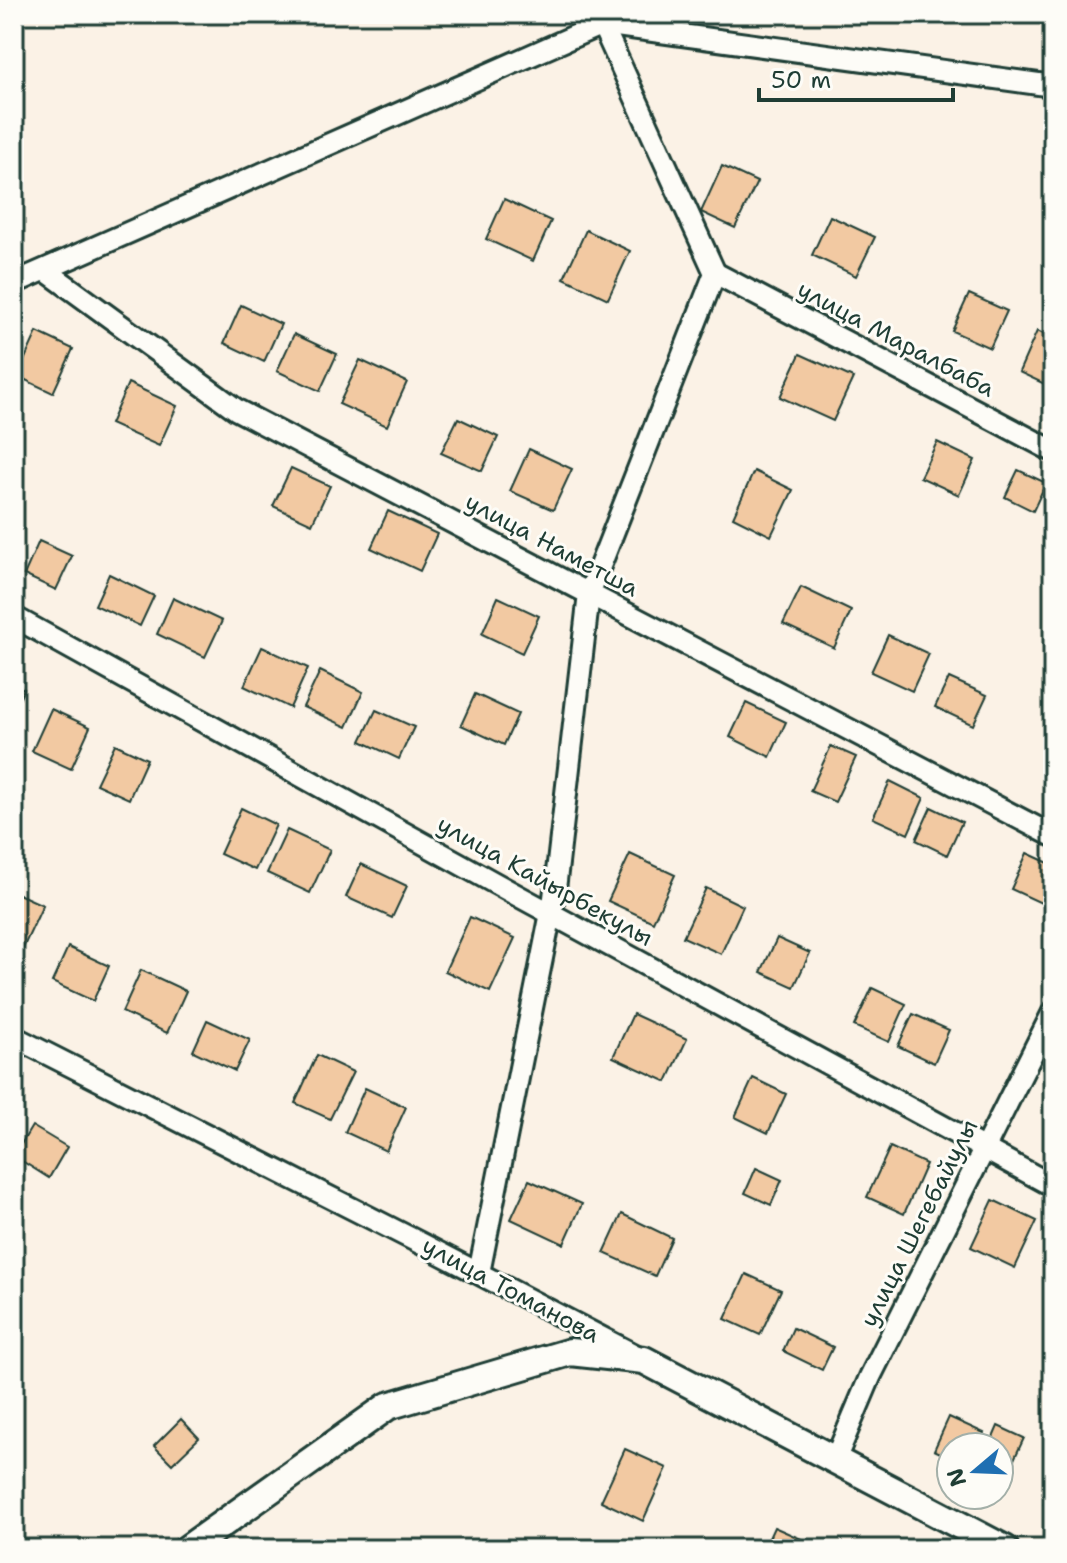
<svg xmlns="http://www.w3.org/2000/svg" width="1067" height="1563" viewBox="0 0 1067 1563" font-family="'Shantell Sans',sans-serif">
<rect width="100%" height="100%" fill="#fbf2e6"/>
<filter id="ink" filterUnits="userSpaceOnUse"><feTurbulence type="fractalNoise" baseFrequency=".0125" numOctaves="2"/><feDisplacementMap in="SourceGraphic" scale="16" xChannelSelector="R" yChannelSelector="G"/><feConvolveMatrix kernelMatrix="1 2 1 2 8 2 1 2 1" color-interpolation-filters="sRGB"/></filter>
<g filter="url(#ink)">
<g fill="#f2c9a2" stroke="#1f3d34" stroke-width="2">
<polygon points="722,166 757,182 735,228 701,212"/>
<polygon points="504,199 551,221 533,261 486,239"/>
<polygon points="830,216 875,237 856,276 812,255"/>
<polygon points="586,230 630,251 608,299 564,278"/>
<polygon points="969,294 1007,311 990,348 952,331"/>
<polygon points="241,305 281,324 264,362 224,343"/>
<polygon points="1037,331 1053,338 1053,388 1019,372"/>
<polygon points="37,332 73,349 53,393 17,376"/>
<polygon points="294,334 337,354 320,391 277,371"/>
<polygon points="800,354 853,378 833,421 780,397"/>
<polygon points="360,360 407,382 387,426 339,404"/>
<polygon points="128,383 177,406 159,446 110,424"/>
<polygon points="458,418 498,437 482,471 441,453"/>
<polygon points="937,442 975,460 959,495 920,477"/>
<polygon points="529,449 572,469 553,510 510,491"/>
<polygon points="291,468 330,486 312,524 273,506"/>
<polygon points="1018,470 1046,483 1033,511 1005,497"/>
<polygon points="754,471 793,490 771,536 733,517"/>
<polygon points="388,511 437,534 420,571 371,548"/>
<polygon points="39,541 72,556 56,590 24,575"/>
<polygon points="109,574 154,596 140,626 95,605"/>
<polygon points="801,587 851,611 834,648 783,624"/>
<polygon points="498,597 539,616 522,653 482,634"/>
<polygon points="173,598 222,621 205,657 157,634"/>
<polygon points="888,635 929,654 912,691 871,672"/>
<polygon points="262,647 308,668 290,708 244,686"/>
<polygon points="320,671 363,692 347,727 303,707"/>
<polygon points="949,678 987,695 973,725 935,707"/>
<polygon points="14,684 24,689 14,711"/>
<polygon points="475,694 518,714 504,745 461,725"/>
<polygon points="746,703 786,722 770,757 730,737"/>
<polygon points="51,709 90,727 71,769 32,751"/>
<polygon points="376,710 414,727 399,759 361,741"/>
<polygon points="115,744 147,759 129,799 96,784"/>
<polygon points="831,746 856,757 835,802 810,791"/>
<polygon points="890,781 924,798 908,834 873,818"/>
<polygon points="931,807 962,822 947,855 916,840"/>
<polygon points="241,808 276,825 255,870 220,854"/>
<polygon points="287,830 330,850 310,893 267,873"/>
<polygon points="1027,853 1053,865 1052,908 1011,889"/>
<polygon points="630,854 675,875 653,922 608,901"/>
<polygon points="361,864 407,886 392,918 346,897"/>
<polygon points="706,888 743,906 721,954 683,937"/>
<polygon points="14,892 43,905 18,959 14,957"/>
<polygon points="470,917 515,938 490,992 445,971"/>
<polygon points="777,938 810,953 794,987 761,972"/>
<polygon points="68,947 109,966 93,1001 52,982"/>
<polygon points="141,970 186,991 167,1033 122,1012"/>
<polygon points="872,988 906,1004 889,1042 854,1026"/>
<polygon points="633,1014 687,1039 667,1082 613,1057"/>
<polygon points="913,1014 949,1030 934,1063 898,1046"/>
<polygon points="207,1020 250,1040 235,1071 193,1051"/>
<polygon points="317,1055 353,1072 330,1119 295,1103"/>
<polygon points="753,1078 786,1094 768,1133 735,1117"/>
<polygon points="365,1088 406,1107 386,1151 345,1132"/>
<polygon points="32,1126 67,1147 49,1178 14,1156"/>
<polygon points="890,1147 926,1164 904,1214 867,1197"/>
<polygon points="756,1168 782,1180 771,1205 745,1193"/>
<polygon points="529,1180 582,1204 564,1244 511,1219"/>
<polygon points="993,1200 1037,1221 1015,1268 971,1247"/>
<polygon points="622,1214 672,1238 655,1276 604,1253"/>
<polygon points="746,1274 781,1290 760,1335 725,1319"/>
<polygon points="793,1328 833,1347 822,1370 783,1351"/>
<polygon points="949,1417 984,1433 978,1447 951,1447 951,1458 934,1450"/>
<polygon points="181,1419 199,1438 172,1464 154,1446"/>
<polygon points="998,1426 1024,1438 1002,1485 999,1484 999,1447 989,1447"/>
<polygon points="625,1449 667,1468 643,1521 601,1501"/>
<polygon points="1053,1484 1053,1509 1044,1504"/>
<polygon points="774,1527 808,1542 805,1549 764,1549"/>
</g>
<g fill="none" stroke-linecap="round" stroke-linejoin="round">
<g stroke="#1f3d34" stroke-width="26">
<g id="minor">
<polyline points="45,270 237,410 1053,836"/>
<polyline points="715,273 1053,451"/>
<polyline points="14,283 602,24 1053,86"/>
<polyline points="14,617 511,892 1053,1186"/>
<polyline points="14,1037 422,1244 637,1356"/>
<polyline points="479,1273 554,898 589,594 715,273 602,24"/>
<polyline points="835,1460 870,1377 1053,1012"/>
</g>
</g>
<g stroke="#1f3d34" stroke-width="32">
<polyline id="tertiary" points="187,1549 388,1406 570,1352 644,1360 1005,1549"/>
</g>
<use href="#minor" stroke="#fdfcf7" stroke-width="20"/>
<use href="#tertiary" stroke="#fdfcf7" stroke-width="26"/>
</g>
</g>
<g text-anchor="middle" stroke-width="6" stroke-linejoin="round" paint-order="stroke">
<g font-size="24" fill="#1f3d34" stroke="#fdfcf7">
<text transform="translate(896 339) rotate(28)" y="8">улица Маралбаба</text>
<text transform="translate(552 545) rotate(28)" y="8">улица Наметша</text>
<text transform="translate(545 881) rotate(29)" y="8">улица Кайырбекулы</text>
<text transform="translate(919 1223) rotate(-63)" y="8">улица Шегебайулы</text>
<text transform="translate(511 1290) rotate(28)" y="8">улица Томанова</text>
</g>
</g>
<rect width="1067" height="1563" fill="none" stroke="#fdfcf7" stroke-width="48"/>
<rect x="24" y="24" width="1019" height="1515" fill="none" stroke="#1f3d34" stroke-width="3" filter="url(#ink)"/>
<g transform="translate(975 1471) rotate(251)"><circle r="38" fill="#fdfcf7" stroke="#a4b0a9" stroke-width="2"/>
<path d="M0-6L14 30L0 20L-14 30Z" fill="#1f6fb2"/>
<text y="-12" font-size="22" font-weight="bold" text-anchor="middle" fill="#1f3d34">N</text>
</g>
<path d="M759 88v12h194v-12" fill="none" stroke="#1f3d34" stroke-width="4"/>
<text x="771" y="88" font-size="24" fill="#1f3d34" stroke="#fdfcf7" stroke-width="6" paint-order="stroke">50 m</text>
</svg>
